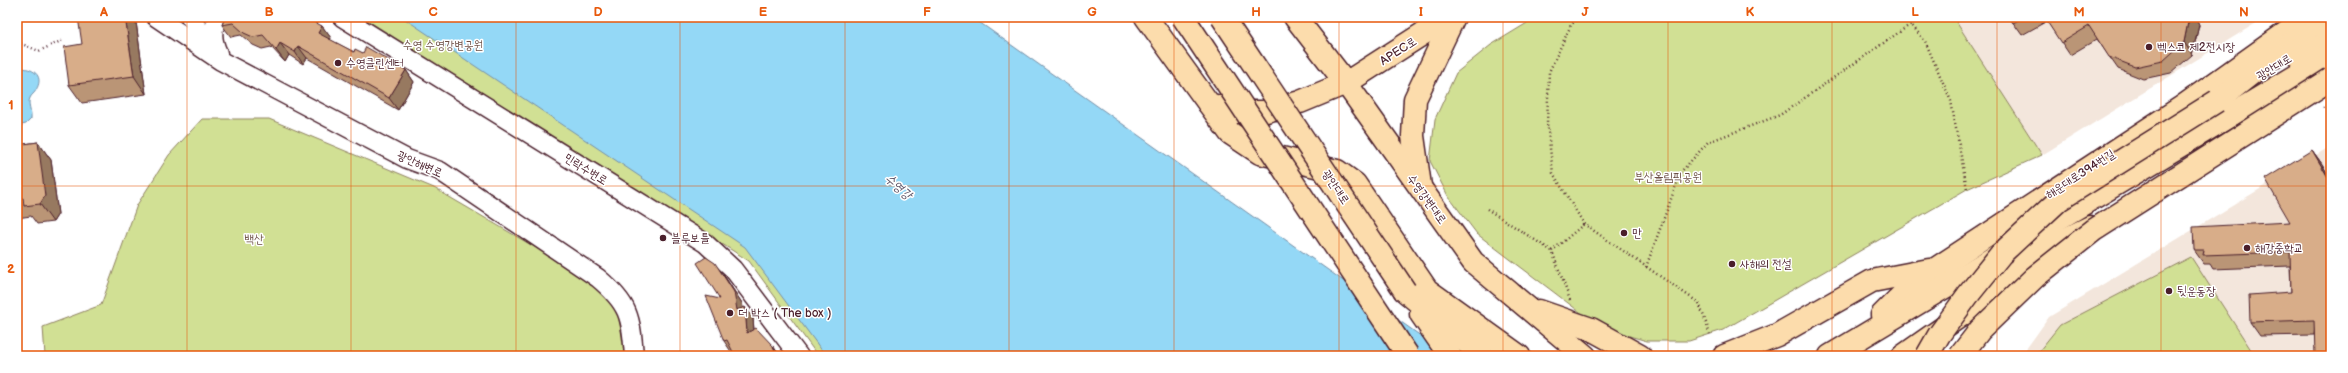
<svg xmlns="http://www.w3.org/2000/svg" width="2348" height="373" viewBox="0 0 2348 373" font-family="'Balsamiq Sans','Poor Story',sans-serif">
<rect width="100%" height="100%" fill="#fff"/>
<filter id="ink" filterUnits="userSpaceOnUse"><feTurbulence type="fractalNoise" baseFrequency=".025" numOctaves="2"/><feDisplacementMap in="SourceGraphic" scale="8" xChannelSelector="R" yChannelSelector="G"/><feConvolveMatrix kernelMatrix="1 2 1 2 8 2 1 2 1" color-interpolation-filters="sRGB"/></filter>
<g filter="url(#ink)">
<g fill="#f3e6dc">
<polygon points="1953,17 2266,17 2042,155"/>
<polygon points="2331,146 2331,356 2021,356 2049,317"/>
</g>
<g fill="#d1e094" stroke="#8e8060">
<polygon points="362,17 435,17 759,233 852,356 818,356 749,261"/>
<polygon points="1537,17 1953,17 2042,155 1967,189 1723,330 1689,341 1647,341 1601,328 1477,234 1448,196 1430,161 1435,119 1456,73 1491,45"/>
<polygon points="202,119 269,119 434,188 572,269 615,301 627,346 627,356 45,356 43,327 101,305 137,205 169,155"/>
<polygon points="2191,257 2255,356 2035,356 2060,325"/>
</g>
<g fill="#94d8f6" stroke="#768ea5">
<polygon points="402,17 972,17 1449,356 826,356 745,247"/>
<path d="M22,68C35,69 44,77 36,90C35,93 31,95 30,98C27,104 32,113 31,119L26,124L17,126V69Z"/>
</g>
<g fill="none" stroke-linecap="round" stroke-linejoin="round">
<g stroke="#4a1f2b" stroke-width="21">
<g id="minor">
<path d="M156,17L221,61L407,159L440,171L598,278C629,304 631,316 634,356"/>
<polyline points="190,17 215,52"/>
<polyline points="342,17 705,243 733,269 799,356"/>
<path d="M218,53C212,40 211,29 219,17"/>
</g>
</g>
<g stroke="#4a1f2b" stroke-width="25">
<g id="major">
<polyline points="1295,17 1346,83 1473,262 1585,356"/>
<polyline points="1346,83 1449,17"/>
<polyline points="1420,186 1413,136 1415,99 1454,17"/>
<polyline points="1982,280 2090,227"/>
<polyline points="1539,311 1591,329 1640,356"/>
<polyline points="1882,315 1914,283 2182,107 2297,25"/>
<polyline points="1724,356 1777,335 1872,281 1929,270"/>
<polyline points="1830,356 2331,55"/>
<polyline points="1903,356 2023,272"/>
</g>
</g>
<g stroke="#4a1f2b" stroke-width="25">
<g id="highway">
<polyline points="1146,17 1209,104 1235,112 1263,112 1300,102 1346,83"/>
<polyline points="2295,54 2331,32"/>
<polyline points="2217,101 2323,17"/>
<polyline points="1209,104 1230,133 1260,153 1337,171 1355,184 1427,290 1519,356"/>
<polyline points="1405,291 1483,356"/>
<polyline points="1421,314 1450,356"/>
</g>
</g>
<g stroke="#4a1f2b" stroke-width="2.5" stroke-dasharray="1 3" stroke-linecap="butt">
<polyline points="1579,17 1571,25 1549,72 1547,123 1553,173 1584,224 1699,303 1710,334"/>
<polyline points="1905,17 1925,41 1951,101 1967,189"/>
<polyline points="17,36 18,42"/>
<polyline points="17,42 39,51 63,40"/>
<polyline points="2323,108 2331,104"/>
<polyline points="1487,209 1552,251"/>
<polyline points="1646,267 1681,172 1708,142 1780,115 1911,24"/>
<polyline points="1570,300 1552,251 1584,224"/>
<polyline points="1676,353 1677,356"/>
</g>
<use href="#minor" stroke="#fff" stroke-width="18"/>
<use href="#major" stroke="#fcdcac" stroke-width="22"/>
<use href="#highway" stroke="#fcdcac" stroke-width="22"/>
<g stroke="#4a1f2b" stroke-width="25" stroke-linecap="butt">
<g id="highway-bridge">
<polyline points="1183,17 1408,356"/>
<polyline points="1222,17 1405,291"/>
<polyline points="1927,356 1939,335 1968,295 2001,254 2059,200 2217,101"/>
<polyline points="1960,356 1980,330 2035,277 2094,230 2331,79"/>
</g>
</g>
<use href="#highway-bridge" stroke="#fcdcac" stroke-width="22"/>
</g>
<g fill="#ba9576" stroke="#4a1f2b">
<polygon points="225,17 322,26 331,38 330,40 354,52 363,53 406,70 414,82 398,110 307,58 303,64 289,55 285,62 271,47 262,49 253,45 241,35 231,37 222,25"/>
<polygon points="2009,17 2196,17 2199,25 2192,55 2171,73 2143,79 2118,69 2097,39 2070,55 2047,21 2022,35"/>
<polygon points="136,22 146,94 82,103 69,85"/>
<polygon points="38,142 51,160 58,214 53,222 37,224 31,216 17,218 17,145"/>
<polygon points="2312,150 2322,164 2330,178 2314,335 2260,336 2250,322 2291,292 2290,266 2213,269 2210,264 2204,264 2194,250 2290,222"/>
<polygon points="723,274 742,303 743,307 753,318 754,330 773,346 780,356 735,356 733,352 732,353 724,341 720,299"/>
</g>
<g fill="#977960" stroke="#4a1f2b">
<polygon points="125,17 133,17 136,22 146,94 134,76"/>
<polygon points="2189,17 2196,17 2199,25 2192,55 2184,42"/>
<polygon points="322,26 331,38 327,46 318,33"/>
<polygon points="280,43 289,55 285,62 276,50"/>
<polygon points="298,46 307,58 303,64 295,52"/>
<polygon points="406,70 414,82 398,110 389,98"/>
<polygon points="38,142 51,160 58,214 53,222 40,204"/>
<polygon points="2312,150 2322,164 2331,180 2329,179"/>
<polygon points="723,274 742,303 744,321 737,310"/>
<polygon points="745,307 753,318 755,344 747,333"/>
<polygon points="773,346 780,356 776,356"/>
</g>
<g fill="#d8ad89" stroke="#4a1f2b">
<polygon points="78,17 125,17 134,76 69,85 64,47 82,44"/>
<polygon points="225,17 305,17 322,26 318,33 354,52 355,49 363,53 366,47 406,70 389,98 298,46 295,52 280,43 276,50 263,35 253,37 244,33 233,23 222,25"/>
<polygon points="2009,17 2024,17 2013,23"/>
<polygon points="2044,17 2189,17 2184,42 2163,61 2135,67 2109,57 2089,26 2061,43"/>
<polygon points="38,142 45,196 40,204 24,206 23,198 17,199 17,145"/>
<polygon points="2312,150 2329,179 2331,178 2331,356 2315,356 2314,320 2250,322 2249,295 2291,292 2290,252 2203,255 2204,250 2194,250 2193,227 2290,222 2265,179"/>
<polygon points="706,257 715,263 734,292 737,310 745,307 747,333 756,328 773,346 776,356 735,356 727,340 724,341 706,296 720,299 697,263"/>
</g>
</g>
<path fill="none" stroke="#e8590c" stroke-width="1" stroke-opacity="0.55" d="M187,17V356M351,17V356M516,17V356M680,17V356M845,17V356M1009,17V356M1174,17V356M1339,17V356M1503,17V356M1668,17V356M1832,17V356M1997,17V356M2161,17V356M17,186H2331"/>
<g fill="#4a1f2b" stroke="#fff" stroke-width="1.5">
<circle cx="2149" cy="47" r="4"/>
<circle cx="338" cy="63" r="4"/>
<circle cx="1624" cy="233" r="4"/>
<circle cx="663" cy="238" r="4"/>
<circle cx="2247" cy="248" r="4"/>
<circle cx="1732" cy="264" r="4"/>
<circle cx="2169" cy="291" r="4"/>
<circle cx="730" cy="313" r="4"/>
</g>
<g text-anchor="middle" stroke-width="3" stroke-linejoin="round" paint-order="stroke">
<g font-size="12" fill="#6c4f45" stroke="#fff">
<text x="443" y="49">수영 수영강변공원</text>
<text x="1668" y="181">부산올림픽공원</text>
<text x="254" y="243">백산</text>
</g>
<g font-size="12" fill="#4a1f2b" stroke="#fff" text-anchor="start">
<text x="2157" y="51">벡스코 제2전시장</text>
<text x="346" y="67">수영클린센터</text>
<text x="1632" y="237">만</text>
<text x="671" y="242">블루보틀</text>
<text x="2255" y="252">해강중학교</text>
<text x="1740" y="268">사해의 전설</text>
<text x="2177" y="295">뒷운동장</text>
<text x="738" y="317">더 박스 ( The box )</text>
</g>
<g font-size="12" fill="#4a1f2b" stroke="#fff">
<text transform="translate(1398 51) rotate(-33)" y="4">APEC로</text>
<text transform="translate(2274 67) rotate(-31)" y="4">광안대로</text>
<text transform="translate(420 164) rotate(24)" y="4">광안해변로</text>
<text transform="translate(586 169) rotate(32)" y="4">민락수변로</text>
<text transform="translate(2080 174) rotate(-33)" y="4">해운대로394번길</text>
<text transform="translate(1336 187) rotate(56)" y="4">광안대로</text>
<text transform="translate(1427 199) rotate(54)" y="4">수영강변대로</text>
</g>
<g font-size="13" font-style="italic" fill="#605668" stroke="#fff">
<text transform="translate(899 186) rotate(41)" y="5">수영강</text>
</g>
</g>
<rect width="2348" height="373" fill="none" stroke="#fff" stroke-width="44"/>
<rect x="22" y="22" width="2304" height="329" fill="none" stroke="#e8590c" stroke-width="1.5"/>
<g font-size="13" text-anchor="middle" font-weight="bold" fill="#e8590c">
<text x="104" y="16">A</text>
<text x="269" y="16">B</text>
<text x="433" y="16">C</text>
<text x="598" y="16">D</text>
<text x="763" y="16">E</text>
<text x="927" y="16">F</text>
<text x="1092" y="16">G</text>
<text x="1256" y="16">H</text>
<text x="1421" y="16">I</text>
<text x="1585" y="16">J</text>
<text x="1750" y="16">K</text>
<text x="1915" y="16">L</text>
<text x="2079" y="16">M</text>
<text x="2244" y="16">N</text>
<text x="11" y="109">1</text>
<text x="11" y="273">2</text>
</g>
</svg>
